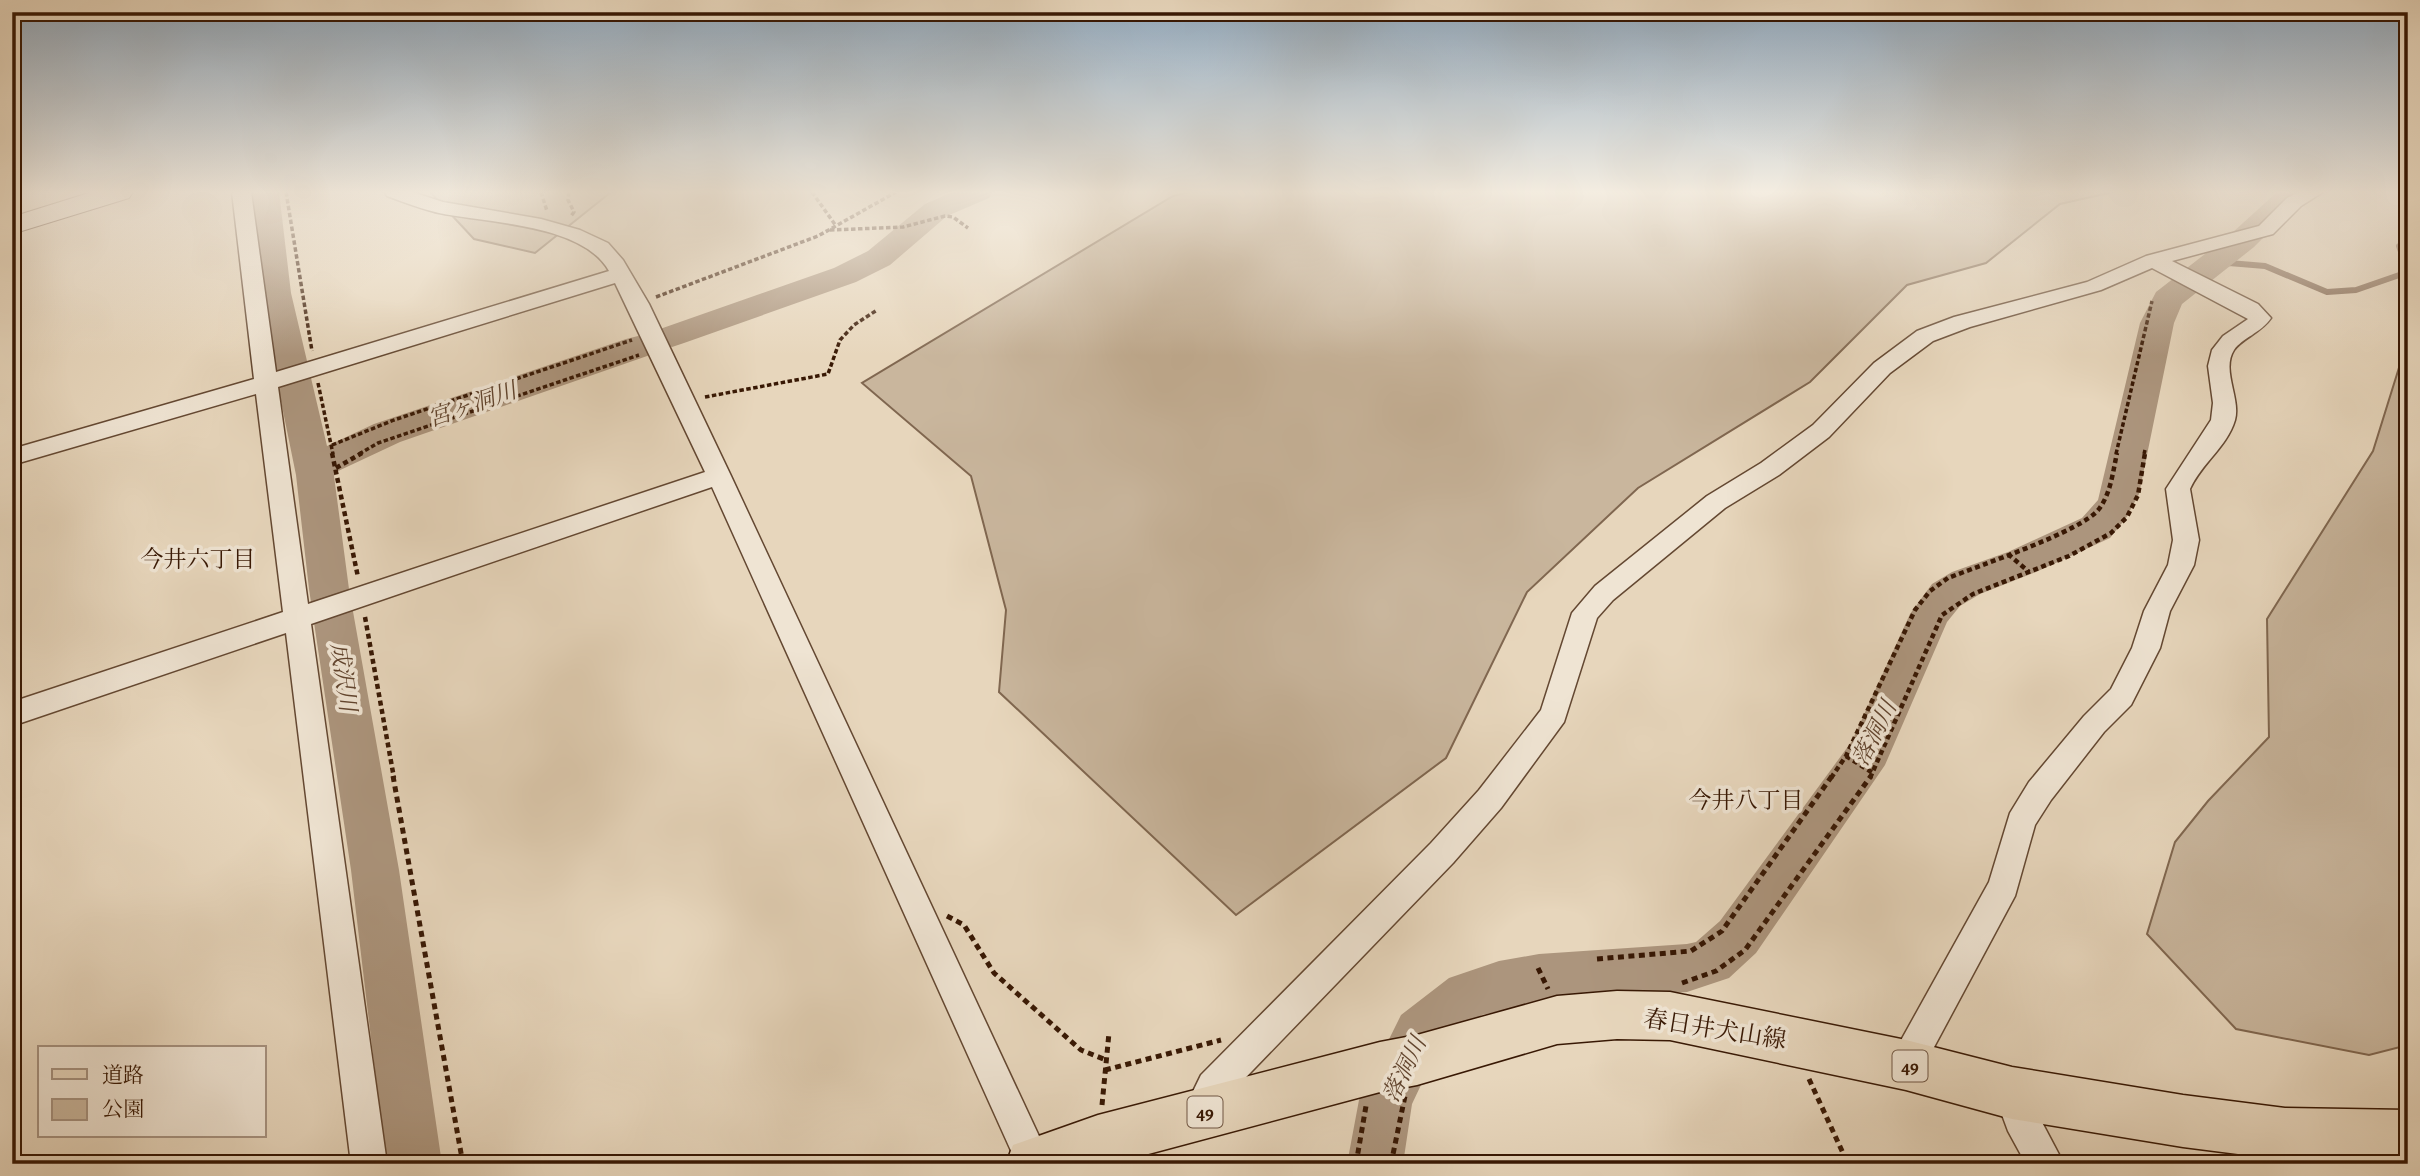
<svg xmlns="http://www.w3.org/2000/svg" width="2420" height="1176" viewBox="0 0 2420 1176" font-family="Alegreya,'Noto Serif JP',serif">
<rect width="100%" height="100%" fill="#e7d6bc"/>
<filter id="stains"><feTurbulence type="fractalNoise" baseFrequency=".00286" numOctaves="4"/><feColorMatrix values="0 0 0 0 .2 0 0 0 0 .09 0 0 0 0 .02 0 0 0 .5 -.17"/></filter>
<radialGradient id="worn" r=".72"><stop offset=".6" stop-color="#630" stop-opacity="0"/><stop offset="1" stop-color="#630" stop-opacity=".3"/></radialGradient>
<g fill="#c9b69d" stroke="#806750" stroke-width="2">
<polygon points="430,192 611,192 535,253 474,239"/>
<polygon points="1189,192 2113,192 2060,204 1986,263 1907,285 1810,382 1638,488 1527,592 1446,758 1236,915 999,692 1006,610 971,476 862,383 1173,196"/>
<polygon points="2408,353 2408,1045 2369,1055 2236,1029 2147,934 2175,842 2208,801 2269,737 2267,619 2373,451 2402,358"/>
</g>
<g fill="none" stroke-linecap="round" stroke-linejoin="round">
<polyline stroke="#7e634d" stroke-width="6" points="2203,271 2229,263 2265,266 2327,292 2356,290 2405,273 2407,268 2399,246 2408,241"/>
<g fill="#ac957d" fill-rule="evenodd">
<polygon points="249,192 279,192 291,293 327,446 374,424 626,339 638,336 650,339 655,347 650,355 400,442 336,472 334,476 349,589 399,870 442,1164 386,1164 351,870 309,589 296,475 259,293"/>
<polygon points="953,192 993,192 989,198 947,216 890,265 856,282 684,343 672,347 660,343 655,336 660,329 834,268 868,251 925,204"/>
<polygon points="2277,192 2309,192 2254,247 2182,304 2174,323 2139,494 2126,518 2110,538 2036,572 1980,594 1960,606 1947,622 1885,765 1756,953 1729,978 1687,992 1539,1002 1482,1015 1437,1051 1412,1104 1403,1164 1347,1164 1359,1100 1401,1015 1449,978 1499,961 1539,954 1687,944 1696,942 1720,921 1852,741 1910,614 1932,584 1952,572 2008,552 2082,518 2098,500 2140,323 2156,292 2232,233"/>
</g>
<g stroke="#644832" stroke-width="3">
<g id="street">
<polygon points="12,192 24,192 12,199"/>
<path d="M232,192H251L276,372L609,271C583,224 488,223 439,213C421,209 404,202 387,196L385,192H412L443,202L541,219L580,230L608,243L623,260L649,304L731,476L1052,1164H1017L712,487L311,624L387,1164H351L286,633L12,726V702L283,612L256,394L12,465V449L254,379ZM615,283L705,472L308,604L278,387Z"/>
<path d="M2299,192H2323L2301,206L2273,234L2172,261L2258,304L2271,318C2261,333 2242,338 2234,350C2221,370 2241,399 2235,420C2227,447 2201,464 2190,489L2199,540L2194,565L2170,611L2160,648L2131,705L2104,732L2051,800L2035,825L2015,896L1918,1077L1906,1082L1894,1077L1889,1065L1894,1053L1989,882L2010,813L2029,782L2084,716L2111,689L2132,648L2144,611L2168,565L2173,540L2166,489L2211,420L2213,403L2208,366L2212,350L2223,336L2248,319L2152,268L2101,290L1970,327L1933,341L1890,373L1829,437L1779,475L1725,508L1613,600L1597,618L1564,722L1501,808L1453,863L1225,1099L1213,1127L1200,1132L1187,1127L1182,1114L1201,1075L1431,843L1479,790L1541,710L1572,613L1595,586L1707,496L1761,463L1813,425L1874,363L1917,331L1954,317L2087,282L2146,256L2259,226L2287,198Z"/>
<polygon points="2012,1075 2024,1081 2035,1109 2064,1164 2026,1164 2008,1131 1994,1093 2000,1081"/>
</g>
</g>
<g stroke="#381804" stroke-width="2">
<polygon id="secondary" points="92,192 133,192 129,198 12,234 12,217"/>
</g>
<g stroke="#381804" stroke-width="3">
<polygon id="primary" points="1617,991 1670,992 1906,1040 2012,1067 2183,1095 2285,1108 2408,1110 2408,1162 2285,1160 2183,1147 2012,1119 1906,1090 1670,1040 1617,1039 1557,1044 1417,1085 1380,1092 1111,1164 1006,1164 1013,1145 1098,1115 1380,1042 1417,1035 1557,996"/>
</g>
<g stroke="#381804" stroke-width="3.5" stroke-dasharray="4.5 2.5" stroke-linecap="butt">
<polyline points="286,192 312,351"/>
<polyline points="541,192 547,211"/>
<polyline points="569,192 568,200 574,212 571,216"/>
<polyline points="812,192 836,226"/>
<polyline points="830,230 903,227 945,216 953,217 968,228"/>
<polyline points="656,297 818,236 896,192"/>
<polyline points="318,383 333,454"/>
<polyline points="705,397 828,374 840,340 854,325 877,310"/>
<polyline points="332,445 394,420 632,340"/>
<polyline points="359,454 378,443 639,355"/>
<polyline points="2116,454 2152,301"/>
<polyline points="2144,454 2145,450"/>
</g>
<g stroke="#381804" stroke-width="4.5" stroke-dasharray="5 3.5" stroke-linecap="butt">
<polyline points="332,453 358,577"/>
<polyline points="336,468 362,453"/>
<polyline points="2008,554 2029,572"/>
<polyline points="365,617 394,778"/>
<polyline points="1846,756 1873,773"/>
<path d="M1831,778L1846,756L1915,610L1930,591L1948,578C1978,566 2083,531 2099,509C2111,493 2113,471 2117,453"/>
<polyline points="1870,778 1942,615 1973,594 2069,556 2111,533 2127,517 2138,495 2145,453"/>
</g>
<g stroke="#381804" stroke-width="5" stroke-dasharray="6 4.5" stroke-linecap="butt">
<polyline points="393,776 463,1164"/>
<polyline points="947,916 964,925 994,973 1081,1050 1106,1060"/>
<polyline points="1597,959 1691,951 1722,931 1832,776"/>
<polyline points="1538,968 1548,989"/>
<polyline points="1682,983 1716,971 1745,950 1871,776"/>
<polyline points="1105,1070 1221,1040"/>
<polyline points="1809,1079 1848,1164"/>
<polyline points="1102,1105 1109,1033"/>
<polyline points="1356,1164 1366,1106"/>
<polyline points="1391,1164 1405,1096"/>
</g>
<use href="#street" fill="#efe4d3" fill-rule="evenodd"/>
<use href="#secondary" fill="#efe4d3" fill-rule="evenodd"/>
<use href="#primary" fill="#e7d6bc" fill-rule="evenodd"/>
</g>
<linearGradient id="sky" x2="0" y2="1"><stop stop-color="#90a8bd"/><stop offset="0.54" stop-color="#f4ede1"/><stop offset="1" stop-color="#f4ede1" stop-opacity="0"/></linearGradient>
<rect width="2420" height="356" fill="url(#sky)"/>
<g text-anchor="middle" stroke-width="7" stroke-linejoin="round" paint-order="stroke">
<g fill="#efe4d3" stroke="#6f5542" stroke-width="2">
<rect x="1892.5" y="1050.5" width="35" height="31" rx="5"/>
<rect x="1187.5" y="1096.5" width="35" height="31" rx="5"/>
</g>
<g font-size="19" font-weight="bold" fill="#381804">
<text x="1910" y="1073">49</text>
<text x="1205" y="1119">49</text>
</g>
<g font-size="23" font-style="italic" fill="#61442e" stroke="#efe4d3">
<text transform="translate(472 404) rotate(-19)" y="8">宮ヶ洞川</text>
<text transform="translate(344 677) rotate(82)" y="8">成沢川</text>
<text transform="translate(1874 733) rotate(-63)" y="8">落洞川</text>
<text transform="translate(1404 1069) rotate(-64)" y="8">落洞川</text>
</g>
<g font-size="23" fill="#381804" stroke="#efe4d3">
<text x="198" y="567">今井六丁目</text>
<text x="1746" y="808">今井八丁目</text>
</g>
<g font-size="24" fill="#381804" stroke="#efe4d3">
<text transform="translate(1715 1029) rotate(9)" y="8">春日井犬山線</text>
</g>
</g>
<rect width="2420" height="1176" fill="none" stroke="#e7d6bc" stroke-width="42"/>
<rect x="14" y="14" width="2392" height="1148" fill="none" stroke="#381804" stroke-width="3.5"/>
<rect x="21" y="21" width="2378" height="1134" fill="none" stroke="#381804" stroke-width="2"/>
<rect x="38" y="1046" width="228" height="91" fill="#efe4d3" stroke="#a69280" stroke-width="2"/>
<rect x="52" y="1069" width="35" height="10" fill="#e7d6bc" stroke="#a69280" stroke-width="2"/>
<text x="102" y="1082" font-size="21" fill="#381804">道路</text>
<rect x="52" y="1099" width="35" height="21" fill="#c9b69d" stroke="#a69280" stroke-width="2"/>
<text x="102" y="1116" font-size="21" fill="#381804">公園</text>
<rect width="100%" height="100%" filter="url(#stains)"/>
<rect width="100%" height="100%" fill="url(#worn)"/>
</svg>
